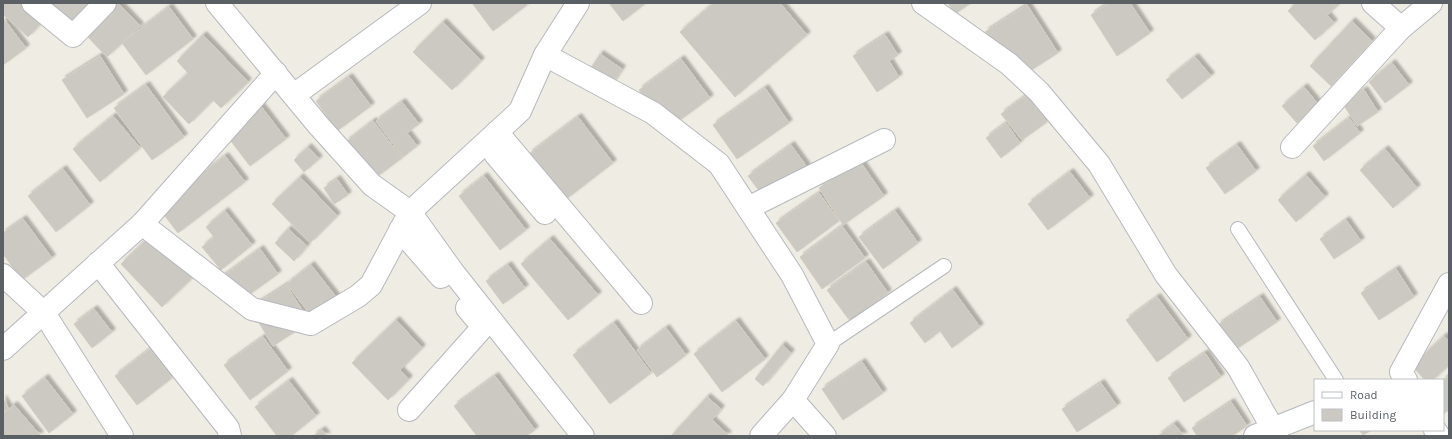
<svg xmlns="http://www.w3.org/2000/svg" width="1452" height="439" viewBox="0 0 1452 439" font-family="Karla,sans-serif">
<defs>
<filter id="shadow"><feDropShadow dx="3.5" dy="-3.5" stdDeviation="1" flood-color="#0004"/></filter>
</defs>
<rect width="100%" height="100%" fill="#efece3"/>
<g fill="#ccc8c2" stroke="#d4cdc1" filter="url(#shadow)">
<polygon points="4,3 30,3 46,18 28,37 3,14"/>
<polygon points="52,3 97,3 67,34 44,12"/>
<polygon points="114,3 118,3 140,26 107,57 83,32"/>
<polygon points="472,3 526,3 527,5 493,31"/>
<polygon points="609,3 646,3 623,21"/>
<polygon points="714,3 780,3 807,35 735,97 680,32"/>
<polygon points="948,3 971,3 955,14"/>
<polygon points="1109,3 1130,3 1150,33 1117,56 1091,15"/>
<polygon points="1296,3 1340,3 1327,15 1334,23 1315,40 1288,11"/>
<polygon points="1027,5 1058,53 1016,80 985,32"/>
<polygon points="169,7 193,39 146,75 122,43"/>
<polygon points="3,18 26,48 3,65"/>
<polygon points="1352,21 1372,41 1331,86 1310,66"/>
<polygon points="443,22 481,61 452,90 413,52"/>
<polygon points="203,35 248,82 221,108 213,100 189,124 163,97 188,73 177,61"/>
<polygon points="885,35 898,55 889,61 899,77 877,92 853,56"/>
<polygon points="600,54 622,69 608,89 587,74"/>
<polygon points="100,56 124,94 87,118 62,80"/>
<polygon points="1195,57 1211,76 1182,99 1166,80"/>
<polygon points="681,59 710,98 668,129 639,90"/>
<polygon points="1392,63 1409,85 1385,103 1369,82"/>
<polygon points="349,77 371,106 337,131 316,101"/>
<polygon points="146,85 184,137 152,160 114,108"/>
<polygon points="1304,87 1318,104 1297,123 1282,106"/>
<polygon points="765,88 789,123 737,159 713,125"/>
<polygon points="1364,90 1378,112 1357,126 1343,104"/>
<polygon points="1027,95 1047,122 1022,140 1001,114"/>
<polygon points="402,102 419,124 407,133 417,146 403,157 376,121"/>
<polygon points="260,105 286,139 250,166 224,132"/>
<polygon points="113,116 140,148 100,182 73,149"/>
<polygon points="578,117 613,163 565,200 529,154"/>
<polygon points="1349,118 1360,133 1324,161 1313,146"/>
<polygon points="373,121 402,158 374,179 346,142"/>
<polygon points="1006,123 1020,143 1001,158 986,138"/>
<polygon points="791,145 815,178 772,208 748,176"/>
<polygon points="1237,145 1256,171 1225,194 1206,168"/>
<polygon points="308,147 319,159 304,172 294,160"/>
<polygon points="1385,149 1417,188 1393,208 1360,170"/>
<polygon points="225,156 245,182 178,233 158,207"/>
<polygon points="859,160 884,196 843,225 819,188"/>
<polygon points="63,169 90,205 56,232 28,196"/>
<polygon points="1070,172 1090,198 1048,230 1028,204"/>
<polygon points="1306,175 1325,197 1296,222 1278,200"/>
<polygon points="484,176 526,230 500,250 459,196"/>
<polygon points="300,177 337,216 310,243 272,204"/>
<polygon points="337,179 348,195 334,204 324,188"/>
<polygon points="819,193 839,221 797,252 776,223"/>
<polygon points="225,211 252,245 221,270 202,247 214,237 206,227"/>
<polygon points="895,211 918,243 883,269 859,237"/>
<polygon points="23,219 52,258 22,280 3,254 3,233"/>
<polygon points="1346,220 1361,241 1334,259 1320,239"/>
<polygon points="842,226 865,258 822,289 800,257"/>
<polygon points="288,229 307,246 294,261 275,243"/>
<polygon points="154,232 195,275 162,307 121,264"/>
<polygon points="550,239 598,295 568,320 521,264"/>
<polygon points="260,249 278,274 236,304 218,280"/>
<polygon points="866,262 888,293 850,321 827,290"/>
<polygon points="311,265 340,302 315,321 287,284"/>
<polygon points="508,265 525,288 503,304 486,281"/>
<polygon points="1396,269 1414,297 1379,320 1361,293"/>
<polygon points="286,285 310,322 273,346 250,308"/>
<polygon points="953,290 980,327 952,348 940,331 925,343 910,323"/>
<polygon points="1157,297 1188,339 1157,362 1126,320"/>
<polygon points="1260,297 1277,322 1235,350 1218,325"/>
<polygon points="94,309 112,332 92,348 74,324"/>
<polygon points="396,320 422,348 400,370 409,379 388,400 352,363"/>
<polygon points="736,321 765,359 722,392 694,354"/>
<polygon points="614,323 651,373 610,404 573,355"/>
<polygon points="666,328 686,355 657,377 637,350"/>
<polygon points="1444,336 1449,342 1449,365 1433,380 1425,380 1412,366"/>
<polygon points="263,337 288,371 250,400 224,365"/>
<polygon points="782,345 791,353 763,386 755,379"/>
<polygon points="150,349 172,378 137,405 115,376"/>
<polygon points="1205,353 1221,377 1184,402 1168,378"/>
<polygon points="862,362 883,393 843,420 822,389"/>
<polygon points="495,376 535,430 526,436 477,436 454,406"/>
<polygon points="1449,376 1449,410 1443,414 1443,380"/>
<polygon points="45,378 73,414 49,433 22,396"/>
<polygon points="289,381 316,416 291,436 277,436 255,407"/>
<polygon points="1101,383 1117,406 1077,432 1062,409"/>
<polygon points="707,397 721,409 712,420 728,435 727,436 671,436"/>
<polygon points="3,399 9,409 3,412"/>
<polygon points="1231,402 1247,426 1232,436 1197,436 1192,428"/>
<polygon points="14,405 40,435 39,436 3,436 3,414"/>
<polygon points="1174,424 1184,436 1158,436"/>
<polygon points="322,430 327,436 313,436"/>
<polygon points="1359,430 1372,430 1363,435"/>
</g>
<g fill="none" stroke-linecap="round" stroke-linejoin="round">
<g stroke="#b6babe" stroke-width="16">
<g id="service">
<polyline points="1238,229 1336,380"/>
<polyline points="828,344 944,266"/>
</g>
</g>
<g stroke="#b6babe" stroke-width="24">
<g id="minor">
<polyline points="33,3 73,36 105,3"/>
<polyline points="217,3 319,126 372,185 410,212 520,111 545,55 578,3"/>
<polyline points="923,3 1009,64 1039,92 1099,164 1166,275 1238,367 1273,429"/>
<polyline points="1373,3 1401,28"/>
<polyline points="545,55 653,113 719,164 792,275 828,344 793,400 825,436"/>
<polyline points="294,95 420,3"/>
<polyline points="497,132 641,303"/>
<polyline points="1292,147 1401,28 1431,3"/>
<polyline points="495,154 545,213"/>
<polyline points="748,208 884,140"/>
<polyline points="142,224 252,309 311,324 358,296 371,285 410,212 453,272 583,436"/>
<polyline points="400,230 441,277"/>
<polyline points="98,263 228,428 230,436"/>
<polyline points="3,275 44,313 122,436"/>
<polyline points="3,349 142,224 276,73"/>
<polyline points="1406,380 1401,372 1449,284"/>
<polyline points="409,410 483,327 467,308"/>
<polyline points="1435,430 1439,436"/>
<polyline points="761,436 793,400"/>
<polyline points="1255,436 1315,412"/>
</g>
</g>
<use href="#service" stroke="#fff" stroke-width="14"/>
<use href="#minor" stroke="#fff" stroke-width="22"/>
</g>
<rect width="1452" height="439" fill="none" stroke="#5b6065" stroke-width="8"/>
<rect x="1314" y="379" width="130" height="52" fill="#ffffff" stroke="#bdbfc1"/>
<rect x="1322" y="392" width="20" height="6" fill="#ffffff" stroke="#bdbfc1"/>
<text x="1350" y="399" font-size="12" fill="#5b6065">Road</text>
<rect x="1322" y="409" width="20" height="12" fill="#ccc8c2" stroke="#bdbfc1"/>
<text x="1350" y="419" font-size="12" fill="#5b6065">Building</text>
</svg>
